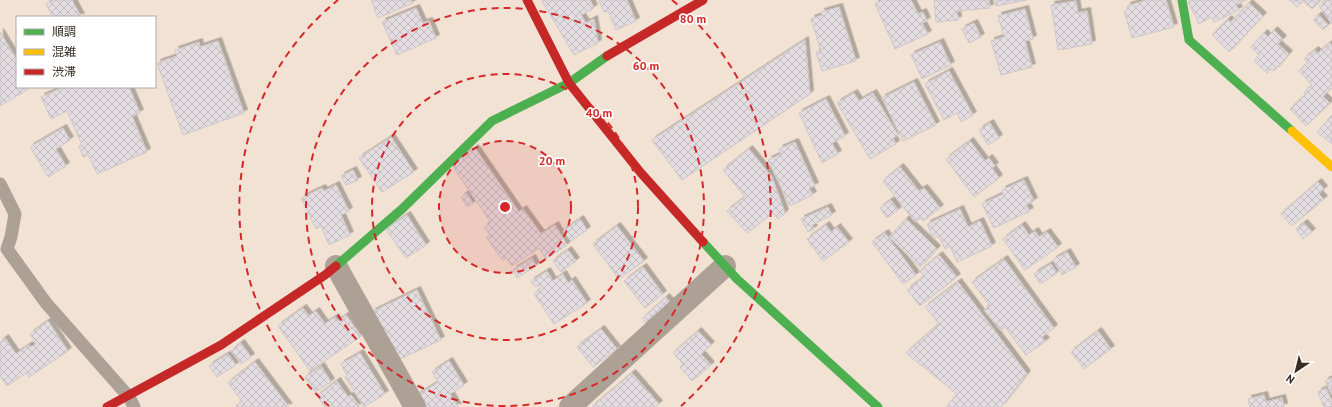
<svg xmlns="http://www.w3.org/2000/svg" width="1332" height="407" viewBox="0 0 1332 407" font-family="'PT Sans','Noto Sans JP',sans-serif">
<defs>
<pattern id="building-cross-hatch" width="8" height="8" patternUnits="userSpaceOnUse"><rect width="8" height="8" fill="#e3dce0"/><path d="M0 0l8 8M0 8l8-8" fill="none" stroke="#c3bdc0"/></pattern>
<filter id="shadow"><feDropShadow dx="3.5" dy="-3.5" stdDeviation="0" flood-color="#0004"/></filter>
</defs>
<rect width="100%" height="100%" fill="#f1e2d4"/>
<g fill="url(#building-cross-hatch)" stroke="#cfc8c8" filter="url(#shadow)">
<polygon points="53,0 72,0 81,17 53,17 46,4"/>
<polygon points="371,0 411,0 413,3 378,18"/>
<polygon points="543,0 590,0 594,8 581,15 586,23 594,19 598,43 574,55 542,1"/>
<polygon points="601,0 627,0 636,21 616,30 608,11 604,12 599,1"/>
<polygon points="883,0 911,0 918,14 923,12 927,21 922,23 928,34 895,49 875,4"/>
<polygon points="934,0 989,0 990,8 957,11 958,20 936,22"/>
<polygon points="995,0 1026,0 996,6"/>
<polygon points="1147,0 1166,0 1174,27 1132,38 1124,11 1128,9 1127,6"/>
<polygon points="1192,0 1246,0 1236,5 1239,10 1214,22 1211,17 1199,24 1188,2"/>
<polygon points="1289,0 1321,0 1312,9 1303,1 1297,7"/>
<polygon points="1327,0 1332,0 1332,24 1319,6"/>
<polygon points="1076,1 1078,13 1087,11 1092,44 1058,50 1051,5"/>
<polygon points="1249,3 1263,16 1229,52 1212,35 1228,19 1231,22"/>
<polygon points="839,7 856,61 822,71 816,52 821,51 811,19 822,15 821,12"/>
<polygon points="416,8 423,23 429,21 436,38 397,55 382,22"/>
<polygon points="1025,9 1033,39 1025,41 1032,67 1001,75 991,41 1004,37 998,16"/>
<polygon points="1319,15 1328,25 1323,30 1313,20"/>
<polygon points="974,23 981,37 969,43 962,29"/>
<polygon points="1274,30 1283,39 1278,44 1289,54 1274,71 1271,69 1267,73 1254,61 1259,55 1251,47 1264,33 1268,37"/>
<polygon points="0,32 17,60 17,87 32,87 0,106"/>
<polygon points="805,40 810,94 682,180 652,140"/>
<polygon points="218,41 244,113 183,135 157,63 177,56 175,50 199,42 200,47"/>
<polygon points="940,42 951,65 922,79 911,55"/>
<polygon points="1330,43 1332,45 1332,88 1323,96 1330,103 1306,126 1290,109 1306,94 1304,92 1312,85 1299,71 1308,63 1304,59 1315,50 1318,53"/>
<polygon points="949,71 973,115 961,122 957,113 944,120 925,84"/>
<polygon points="914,82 936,125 903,141 882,98"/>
<polygon points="64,87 129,87 140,113 132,116 147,152 97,174 88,155 83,157 79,146 82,145 67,111 51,119 41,97"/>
<polygon points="854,93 859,101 873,93 898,135 893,138 896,144 870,159 837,103"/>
<polygon points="826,99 845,136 832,143 838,154 822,163 799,113"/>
<polygon points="1332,115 1332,144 1317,132"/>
<polygon points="990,123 999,138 988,145 979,130"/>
<polygon points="63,128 70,140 56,149 66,166 48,177 30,147"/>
<polygon points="391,137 414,172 382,192 359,158"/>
<polygon points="970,141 985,161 989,158 995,166 992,168 999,178 974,197 946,159"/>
<polygon points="795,142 815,186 809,188 813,195 790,206 768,160 781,154 779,149"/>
<polygon points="475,148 519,212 523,209 541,234 555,225 567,245 546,259 539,248 512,266 506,258 503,261 486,237 490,235 484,227 491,223 451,164"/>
<polygon points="749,149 772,177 785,213 778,219 773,213 747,233 727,211 745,197 723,170"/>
<polygon points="900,167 919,191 924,188 940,208 923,221 920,218 915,222 883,181"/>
<polygon points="353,170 358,180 346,185 341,176"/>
<polygon points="1024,180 1034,201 1026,205 1030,211 994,228 982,204 1003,194 1002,190"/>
<polygon points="1318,182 1324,189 1319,194 1324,199 1292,226 1281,214"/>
<polygon points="336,185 349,211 341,215 350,235 329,245 321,226 316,229 301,198 322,188 324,191"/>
<polygon points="467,193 473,204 467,207 461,197"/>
<polygon points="891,200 898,210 887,218 880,208"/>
<polygon points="828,207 832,215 812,225 814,229 808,232 801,219"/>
<polygon points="960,209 968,227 980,221 992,246 957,262 950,246 945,249 939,236 933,238 927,224"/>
<polygon points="407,215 426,245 406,258 386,229"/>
<polygon points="580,219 587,230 571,241 563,231"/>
<polygon points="906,219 937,249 920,267 889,237"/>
<polygon points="1304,223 1312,232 1303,239 1296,229"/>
<polygon points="826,225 831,232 837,227 849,242 823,261 807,239"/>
<polygon points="1022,225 1029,235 1035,231 1039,237 1047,232 1058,247 1025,270 1003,239"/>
<polygon points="617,226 644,261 619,279 593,244"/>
<polygon points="885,233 916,275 903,284 872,242"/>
<polygon points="568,250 576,261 561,272 553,261"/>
<polygon points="1067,252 1076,267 1062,275 1053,260"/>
<polygon points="939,255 957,277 920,306 907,290 924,277 920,271"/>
<polygon points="532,258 536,266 517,278 513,270"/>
<polygon points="1004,259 1054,328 1042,337 1046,341 1026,355 1005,327 1001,331 984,310 990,306 972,282"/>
<polygon points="1051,264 1057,273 1040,284 1034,274"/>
<polygon points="643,267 663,294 645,308 624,281"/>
<polygon points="547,271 553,281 563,274 568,283 572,280 587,303 554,324 534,294 540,289 538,285 535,287 531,281"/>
<polygon points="958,282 1027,374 1001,407 946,407 957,394 906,353 939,324 925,307"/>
<polygon points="417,290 441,340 396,361 372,312"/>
<polygon points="666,297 674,306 650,327 642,319"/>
<polygon points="303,308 309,316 316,311 325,324 335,317 338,321 346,315 361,336 310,371 278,326"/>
<polygon points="48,321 68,351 29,377 26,373 7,386 0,376 0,342 5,338 16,354 29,345 31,347 36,344 30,334"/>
<polygon points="601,329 617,349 593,367 577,347"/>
<polygon points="698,331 711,345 701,354 711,365 692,381 680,367 683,364 673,353"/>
<polygon points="1098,331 1111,349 1084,369 1071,352"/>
<polygon points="241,343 251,357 241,364 231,351"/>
<polygon points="360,353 385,394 364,407 345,377 347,376 341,364"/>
<polygon points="228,354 236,365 217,377 209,366"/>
<polygon points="449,361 464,385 450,394 458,407 421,407 415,397 438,382 432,372"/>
<polygon points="255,362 289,407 237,407 236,406 242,401 228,383"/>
<polygon points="321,366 331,382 315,392 305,377"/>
<polygon points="632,373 659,404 655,407 592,407"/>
<polygon points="1332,378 1332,395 1325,381"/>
<polygon points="337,381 348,397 351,395 360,407 325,407 317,396"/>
<polygon points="1326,388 1332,401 1332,407 1324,407 1318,392"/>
<polygon points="1264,395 1266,402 1282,398 1284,407 1250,407 1248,399"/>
</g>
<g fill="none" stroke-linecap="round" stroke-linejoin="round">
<polyline stroke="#ada196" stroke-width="13" points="0,184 15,214 11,237 7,249 46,303 129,397 134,407"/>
<g stroke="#ada196" stroke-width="22">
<polyline points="336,266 415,407"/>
<polyline points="570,407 725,266"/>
</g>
<g stroke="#4caf50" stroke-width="9">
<polyline points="1182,0 1189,40 1292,131"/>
<polyline points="703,242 737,279 878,407"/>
<polyline points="336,266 402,209 492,121 569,83 607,56"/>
</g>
<polyline stroke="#ffc107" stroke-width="9" points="1292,131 1332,167"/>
<g stroke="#c62828" stroke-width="9">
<polyline points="527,0 569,83 641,173 703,242"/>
<polyline points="607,56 703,0"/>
<polyline points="107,407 221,345 325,275 336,266"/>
</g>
</g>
<circle cx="505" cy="207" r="66" fill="#d62828" fill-opacity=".12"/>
<g fill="none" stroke="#d62828" stroke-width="2" stroke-dasharray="7 5">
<circle cx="505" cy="207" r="66"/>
<circle cx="505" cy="207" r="133"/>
<circle cx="505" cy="207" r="199"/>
<path d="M329 406A266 266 0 0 1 338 0M672 0A266 266 0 0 1 681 406"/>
</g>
<circle cx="505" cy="207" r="6" fill="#d62828" stroke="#fff" stroke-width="2"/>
<g font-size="12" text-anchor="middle" font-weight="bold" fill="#d62828" stroke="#fff" stroke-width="3.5" stroke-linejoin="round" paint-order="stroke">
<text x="693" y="23">80 m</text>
<text x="646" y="70">60 m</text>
<text x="599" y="117">40 m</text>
<text x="552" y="165">20 m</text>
</g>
<rect x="16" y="16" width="140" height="72" fill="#ffffff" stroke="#afaba7"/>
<rect x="24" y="29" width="20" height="6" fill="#4caf50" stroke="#afaba7"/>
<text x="52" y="36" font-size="12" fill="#362c22">順調</text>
<rect x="24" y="49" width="20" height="6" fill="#ffc107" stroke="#afaba7"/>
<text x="52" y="56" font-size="12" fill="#362c22">混雑</text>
<rect x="24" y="69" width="20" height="6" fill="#c62828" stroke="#afaba7"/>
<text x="52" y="76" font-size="12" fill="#362c22">渋滞</text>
<g transform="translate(1296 371) rotate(215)" stroke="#ffffff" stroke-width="3" paint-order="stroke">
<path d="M0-3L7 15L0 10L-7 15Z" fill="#362c22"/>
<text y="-6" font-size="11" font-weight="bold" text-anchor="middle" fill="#362c22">N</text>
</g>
</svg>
